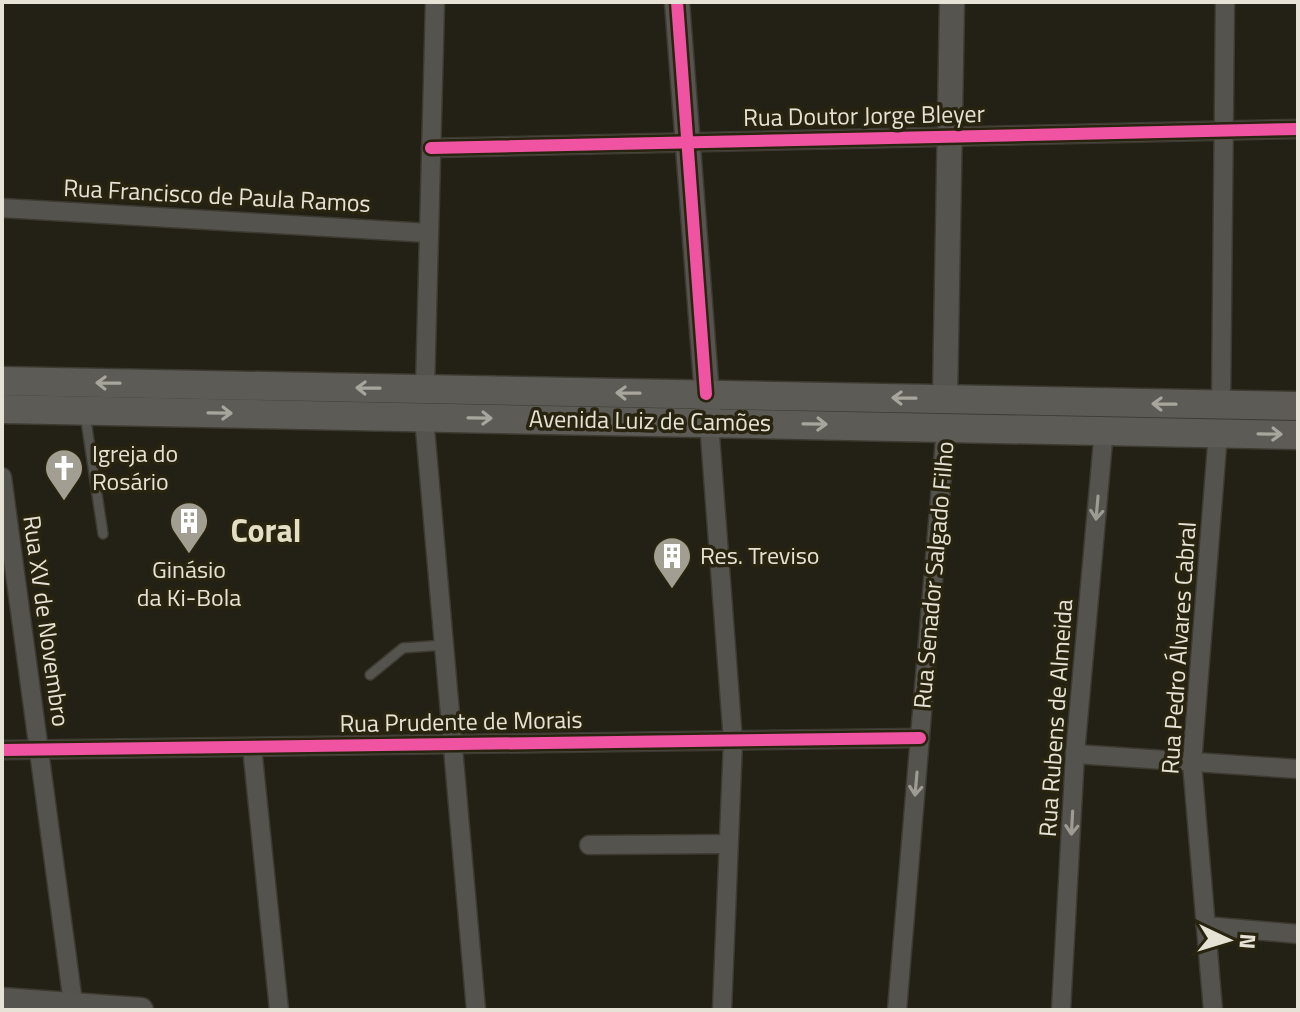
<svg xmlns="http://www.w3.org/2000/svg" width="1300" height="1012" viewBox="0 0 1300 1012" font-family="'Titillium Web',sans-serif">
<rect width="100%" height="100%" fill="#232015"/>
<g fill="none" stroke-linecap="round" stroke-linejoin="round">
<g stroke="#3d3a31" stroke-width="12">
<g id="lane">
<polyline points="85,414 103,534"/>
<polyline points="370,675 403,648 444,645"/>
</g>
</g>
<g stroke="#3d3a31" stroke-width="21">
<g id="street">
<polyline points="431,148 1298,129"/>
<polyline points="2,208 429,233"/>
<polyline points="425,389 435,2"/>
<polyline points="1221,405 1225,2"/>
<polyline points="424,417 476,1010"/>
<polyline points="709,422 733,741 722,1010"/>
<polyline points="2,477 74,1010"/>
<polyline points="252,747 279,1010"/>
<polyline points="2,750 920,738"/>
<polyline points="1075,754 1298,769"/>
<polyline points="589,845 728,844"/>
<polyline points="1206,926 1298,934"/>
<polyline points="897,1010 946,427"/>
<polyline points="1061,1010 1075,754 1104,430"/>
<polyline points="1213,1010 1192,763 1218,433"/>
</g>
</g>
<g stroke="#3d3a31" stroke-width="27">
<g id="secondary">
<polyline points="677,2 709,422"/>
<polyline points="945,399 952,2"/>
<polyline points="2,1000 141,1010"/>
</g>
</g>
<g stroke="#3d3a31" stroke-width="31">
<g id="primary">
<polyline points="2,381 1298,406"/>
<polyline points="2,409 1298,435"/>
</g>
</g>
<use href="#lane" stroke="#55534e" stroke-width="9"/>
<use href="#street" stroke="#55534e" stroke-width="18"/>
<use href="#secondary" stroke="#56544f" stroke-width="24"/>
<use href="#primary" stroke="#5c5b56" stroke-width="28"/>
<g stroke="#29240f" stroke-width="17">
<g id="cycleway">
<polyline points="677,2 706,394"/>
<polyline points="431,148 1298,129"/>
<polyline points="2,750 920,738"/>
</g>
</g>
<use href="#cycleway" stroke="#f153a3" stroke-width="12"/>
</g>
<defs><path id="oneway-shaft" d="M-6 0H5M1.5-3L5.5 0L1.5 3" fill="none" stroke-width="1.6" stroke-linecap="round" stroke-linejoin="round" transform="scale(2)"/></defs>
<g stroke="#a8a69c">
<use href="#oneway-shaft" transform="translate(108 383) rotate(-179)"/>
<use href="#oneway-shaft" transform="translate(368 388) rotate(-179)"/>
<use href="#oneway-shaft" transform="translate(628 393) rotate(-179)"/>
<use href="#oneway-shaft" transform="translate(904 398) rotate(-179)"/>
<use href="#oneway-shaft" transform="translate(1164 404) rotate(-179)"/>
<use href="#oneway-shaft" transform="translate(220 413) rotate(1)"/>
<use href="#oneway-shaft" transform="translate(480 418) rotate(1)"/>
<use href="#oneway-shaft" transform="translate(815 424) rotate(1)"/>
<use href="#oneway-shaft" transform="translate(1270 434) rotate(1)"/>
</g>
<g stroke="#9e9b92">
<use href="#oneway-shaft" transform="translate(1097 508) rotate(95)"/>
<use href="#oneway-shaft" transform="translate(916 784) rotate(95)"/>
<use href="#oneway-shaft" transform="translate(1072 823) rotate(93)"/>
</g>
<defs>
<g id="church-pin" transform="scale(2)"><path d="M0 17L-7.5 6A9.5 9.5 0 1 1 7.5 6Z" fill="#a29f92" stroke="#29240f"/><path d="M-1.2-6h2.4v3.5h3.3v2.4h-3.3V6h-2.4V-.1h-3.3v-2.4h3.3Z" fill="#fff"/></g>
<g id="building-pin" transform="scale(2)"><path d="M0 17L-7.5 6A9.5 9.5 0 1 1 7.5 6Z" fill="#a29f92" stroke="#29240f"/><path d="M-4-6H4V6H1V3H-1V6H-4ZM-2.5-4.3h1.7v1.8h-1.7ZM.8-4.3h1.7v1.8H.8ZM-2.5-1h1.7V.8h-1.7ZM.8-1h1.7V.8H.8Z" fill="#fff"/></g>
</defs>
<g fill-rule="evenodd">
<use href="#church-pin" x="64" y="468"/>
<use href="#building-pin" x="189" y="521"/>
<use href="#building-pin" x="672" y="556"/>
</g>
<g text-anchor="middle" stroke-width="7" stroke-linejoin="round" paint-order="stroke">
<g font-size="24" fill="#e6e3d6" stroke="#29240f">
<text transform="translate(864 116) rotate(-1)" y="8">Rua Doutor Jorge Bleyer</text>
<text transform="translate(217 196) rotate(3)" y="8">Rua Francisco de Paula Ramos</text>
<text transform="translate(650 421) rotate(1)" y="8">Avenida Luiz de Camões</text>
<text transform="translate(934 575) rotate(-85)" y="8">Rua Senador Salgado Filho</text>
<text transform="translate(46 621) rotate(82)" y="8">Rua XV de Novembro</text>
<text transform="translate(1179 648) rotate(-86)" y="8">Rua Pedro Álvares Cabral</text>
<text transform="translate(1056 718) rotate(-86)" y="8">Rua Rubens de Almeida</text>
<text transform="translate(461 722) rotate(-1)" y="8">Rua Prudente de Morais</text>
</g>
<g font-size="24" fill="#e6e3d6" stroke="#29240f" text-anchor="start">
<text x="92" y="462">Igreja do<tspan x="92" dy="28">Rosário</tspan></text>
<text x="700" y="564">Res. Treviso</text>
<text x="189" y="578" text-anchor="middle">Ginásio<tspan x="189" dy="28">da Ki-Bola</tspan></text>
</g>
<g font-size="32" font-weight="bold" fill="#e4dec4" stroke="#29240f">
<text x="266" y="542">Coral</text>
</g>
</g>
<rect width="1300" height="1012" fill="none" stroke="#e6e3d6" stroke-width="8"/>
<g transform="translate(1228 940) rotate(94)" stroke="#29240f" stroke-width="6" paint-order="stroke">
<path d="M0-6L14 30L0 20L-14 30Z" fill="#e6e3d6"/>
<text y="-12" font-size="22" font-weight="bold" text-anchor="middle" fill="#e6e3d6">N</text>
</g>
</svg>
